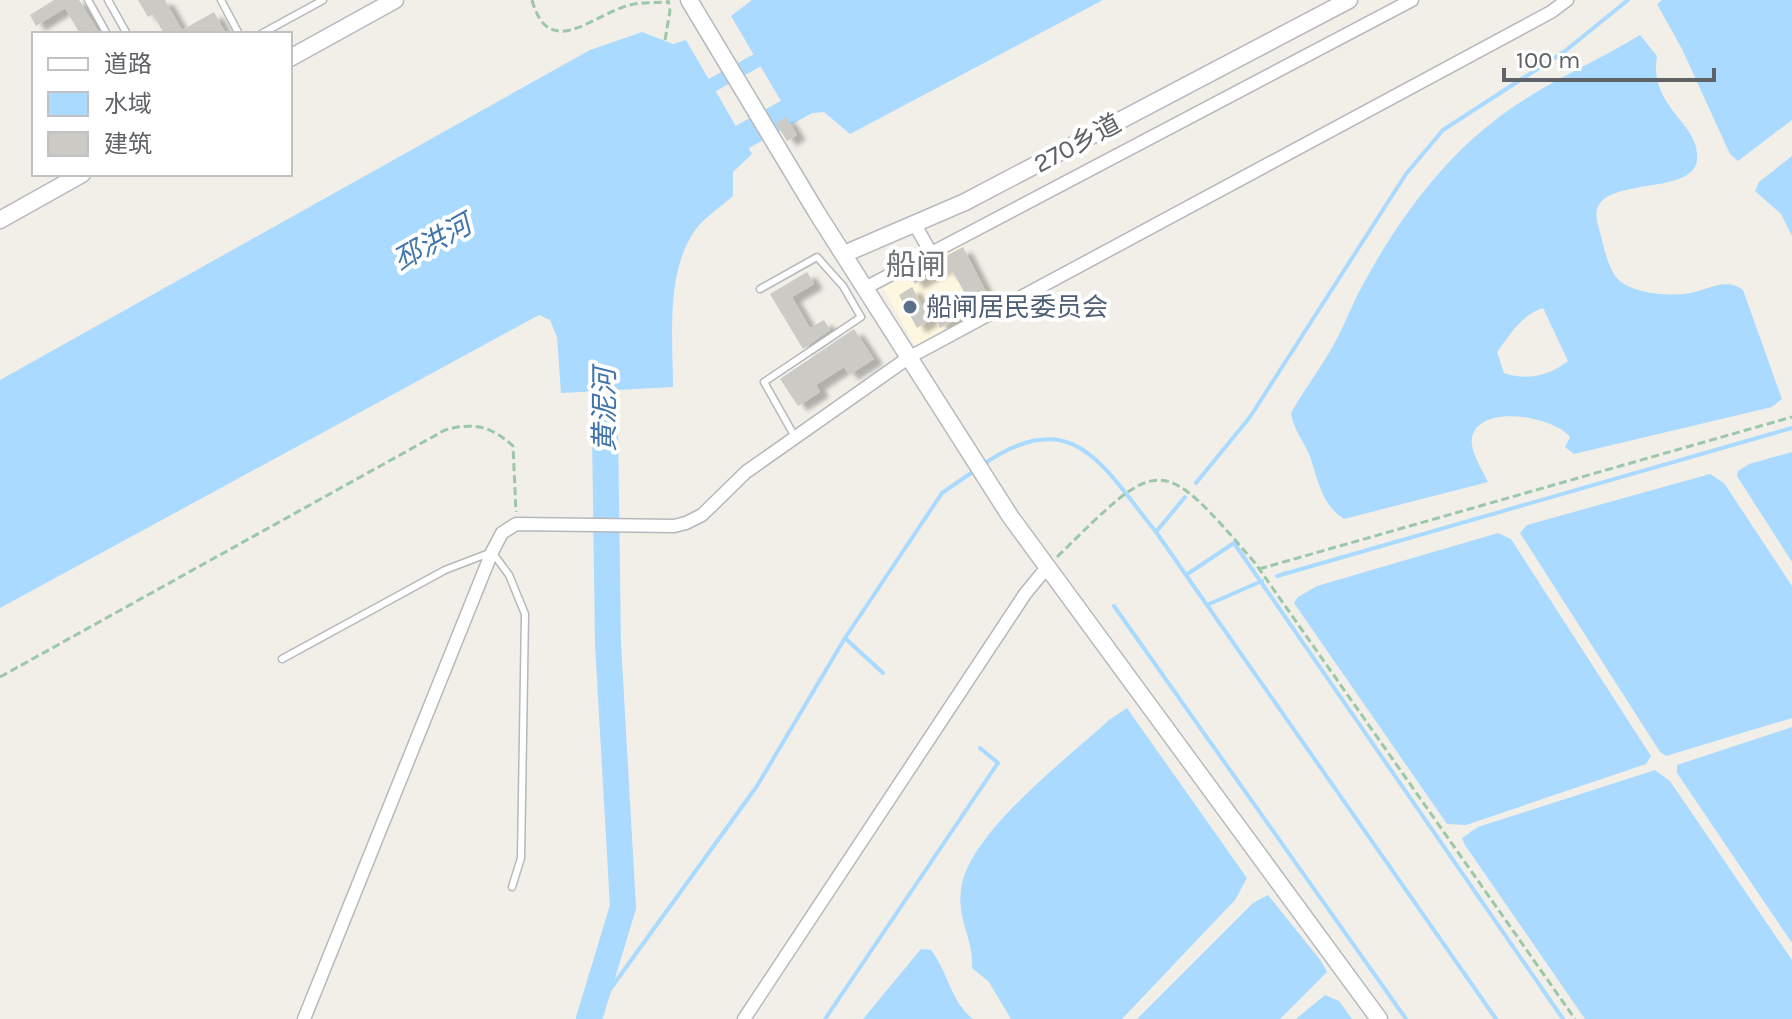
<svg xmlns="http://www.w3.org/2000/svg" width="1792" height="1019" viewBox="0 0 1792 1019" font-family="Karla,'Noto Sans SC',sans-serif">
<defs>
<filter id="shadow"><feDropShadow dx="9" dy="5" stdDeviation="2" flood-color="#0004"/></filter>
</defs>
<rect width="100%" height="100%" fill="#f1efe8"/>
<polygon fill="#fef7e0" points="961,244 995,304 916,348 883,288"/>
<g fill="#aadaff" fill-rule="evenodd">
<polygon points="752,0 1103,0 850,134 824,112 803,114 792,120 731,16"/>
<polygon points="1662,0 1792,0 1792,120 1738,161 1730,154 1682,49 1657,4"/>
<path d="M642,32L673,44L686,40L752,154L733,172V196C721,207 705,217 696,229C665,271 673,338 673,387L561,393L557,337L550,320L539,315L0,608V380L590,50Z"/>
<path d="M1640,35L1657,56C1648,108 1701,123 1697,160C1692,200 1582,171 1598,225C1603,242 1606,263 1616,277C1628,293 1666,296 1685,294C1706,292 1724,276 1743,290L1782,399L1772,407L1574,454L1565,447L1570,437C1554,417 1485,404 1473,434C1467,448 1483,470 1488,482L1344,519C1323,506 1318,482 1311,459C1305,442 1294,432 1291,413C1304,390 1320,369 1333,346C1343,329 1350,309 1359,292C1392,229 1438,164 1494,121C1539,85 1591,65 1640,35ZM1543,308L1568,361C1549,376 1526,381 1504,373L1497,352C1510,335 1521,315 1543,308Z"/>
<polygon points="1792,156 1792,236 1781,214 1755,191 1759,182"/>
<polygon points="1792,452 1792,562 1737,476 1738,471 1749,464"/>
<polygon points="1710,474 1724,483 1792,586 1792,718 1666,756 1660,752 1520,533 1527,525"/>
<polygon points="1498,533 1511,539 1651,756 1646,764 1466,825 1447,824 1294,603 1298,597 1317,586"/>
<path d="M1127,708L1247,878L1235,900L1122,1019H1011L989,982L972,968C974,939 957,921 961,890C967,834 1068,758 1109,720Z"/>
<polygon points="1792,727 1792,943 1677,773 1677,765"/>
<polygon points="1655,770 1670,781 1792,960 1792,1019 1585,1019 1465,845 1462,838 1478,827"/>
<polygon points="1268,895 1321,961 1327,972 1280,1019 1137,1019 1253,903"/>
<path d="M921,949L931,950C948,972 951,1002 973,1019H863Z"/>
<polygon points="1325,995 1339,1001 1352,1019 1296,1019"/>
</g>
<g fill="none" stroke-linecap="round" stroke-linejoin="round">
<g stroke="#aadaff" stroke-width="4">
<path d="M981,466C1073,402 1101,464 1156,532L1496,1019"/>
<polyline points="1196,483 1250,417 1406,174 1443,130 1565,51 1628,0"/>
<polyline points="1156,532 1185,497"/>
<polyline points="1186,575 1234,543 1563,1019"/>
<polyline points="1277,576 1792,428"/>
<polyline points="1207,605 1262,581"/>
<polyline points="1114,606 1406,1019"/>
<polyline points="846,639 883,673"/>
<polyline points="593,1013 757,786 845,638 942,493 974,471"/>
<polyline points="825,1019 998,763 980,748"/>
</g>
<polyline stroke="#aadaff" stroke-width="14" points="698,93 774,51"/>
<g stroke="#aadaff" stroke-width="26">
<polyline points="710,155 816,96"/>
<polyline points="589,1019 623,907 608,644 604,357"/>
</g>
</g>
<g fill="#cccac5" filter="url(#shadow)">
<polygon points="54,0 79,0 100,34 80,34 65,8 36,26 30,15"/>
<polygon points="138,0 165,0 182,30 214,12 226,34 164,34 153,14 148,17"/>
<polygon points="786,117 797,135 787,141 776,123"/>
<polygon points="963,247 991,302 940,328 934,317 968,299 953,272 948,274 945,267 915,284 909,275"/>
<polygon points="807,272 814,284 792,297 810,328 824,320 830,330 803,349 770,294"/>
<polygon points="912,287 930,320 917,328 899,295"/>
<polygon points="854,329 874,359 849,375 844,367 816,385 820,392 798,406 780,379"/>
</g>
<g fill="none" stroke-linecap="round" stroke-linejoin="round">
<g stroke="#b5b8bc" stroke-width="9">
<g id="lane">
<polyline points="88,0 107,34"/>
<polyline points="108,0 127,34"/>
<polyline points="221,0 239,34"/>
<polyline points="261,34 323,0"/>
<polyline points="760,289 817,257 843,286 861,317 764,382 795,437"/>
<polyline points="282,659 445,570 492,552 509,575 525,614 521,858 512,887"/>
</g>
</g>
<g stroke="#b5b8bc" stroke-width="15">
<g id="street">
<polyline points="914,223 931,253"/>
<polyline points="865,288 1412,0"/>
<polyline points="304,1019 492,552 502,533 516,524 674,526 686,523 702,515 746,472 908,358 1551,12 1567,0"/>
<polyline points="744,1019 1025,594 1048,566"/>
</g>
</g>
<g stroke="#b6babf" stroke-width="19">
<g id="secondary">
<polyline points="689,0 817,213 1010,516 1379,1019"/>
<polyline points="290,58 395,0"/>
<polyline points="0,220 82,174"/>
<polyline points="844,254 965,202 1349,0"/>
</g>
</g>
<g stroke="#9cc7a9" stroke-width="3" stroke-dasharray="8 4" stroke-linecap="butt">
<path d="M532,0C549,62 593,14 630,5C642,2 656,3 668,2"/>
<polyline points="665,40 670,11 668,0"/>
<path d="M1057,557C1160,456 1159,451 1255,563L1575,1019"/>
<polyline points="1259,569 1792,417"/>
<path d="M0,677L445,430C474,422 491,426 513,446L516,512"/>
</g>
<use href="#lane" stroke="#fff" stroke-width="6"/>
<use href="#street" stroke="#fff" stroke-width="12"/>
<use href="#secondary" stroke="#fff" stroke-width="16"/>
</g>
<circle fill="#5c6f8a" stroke="#fff" stroke-width="3" cx="910" cy="307" r="8"/>
<g text-anchor="middle" stroke-width="8" stroke-linejoin="round" paint-order="stroke">
<g font-size="26" fill="#5f6368" stroke="#fff">
<text transform="translate(1077 143) rotate(-28)" y="9">270乡道</text>
</g>
<g font-size="26" fill="#4e5e75" stroke="#fff" text-anchor="start">
<text x="926" y="316">船闸居民委员会</text>
</g>
<g font-size="28" font-style="italic" fill="#4174aa" stroke="#fff">
<text transform="translate(432 242) rotate(-29)" y="10">邳洪河</text>
<text transform="translate(604 410) rotate(-90)" y="10">黄泥河</text>
</g>
<g font-size="30" fill="#70757a" stroke="#fff">
<text x="916" y="275">船闸</text>
</g>
</g>
<rect x="32" y="32" width="260" height="144" fill="#ffffff" stroke="#bfc1c3" stroke-width="2"/>
<rect x="48" y="58" width="40" height="12" fill="#ffffff" stroke="#bfc1c3" stroke-width="2"/>
<text x="104" y="72" font-size="24" fill="#5f6368">道路</text>
<rect x="48" y="92" width="40" height="24" fill="#aadaff" stroke="#bfc1c3" stroke-width="2"/>
<text x="104" y="112" font-size="24" fill="#5f6368">水域</text>
<rect x="48" y="132" width="40" height="24" fill="#cccac5" stroke="#bfc1c3" stroke-width="2"/>
<text x="104" y="152" font-size="24" fill="#5f6368">建筑</text>
<path d="M1504 68v12h210v-12" fill="none" stroke="#5f6368" stroke-width="4"/>
<text x="1516" y="68" font-size="24" fill="#5f6368" stroke="#ffffff" stroke-width="6" paint-order="stroke">100 m</text>
</svg>
